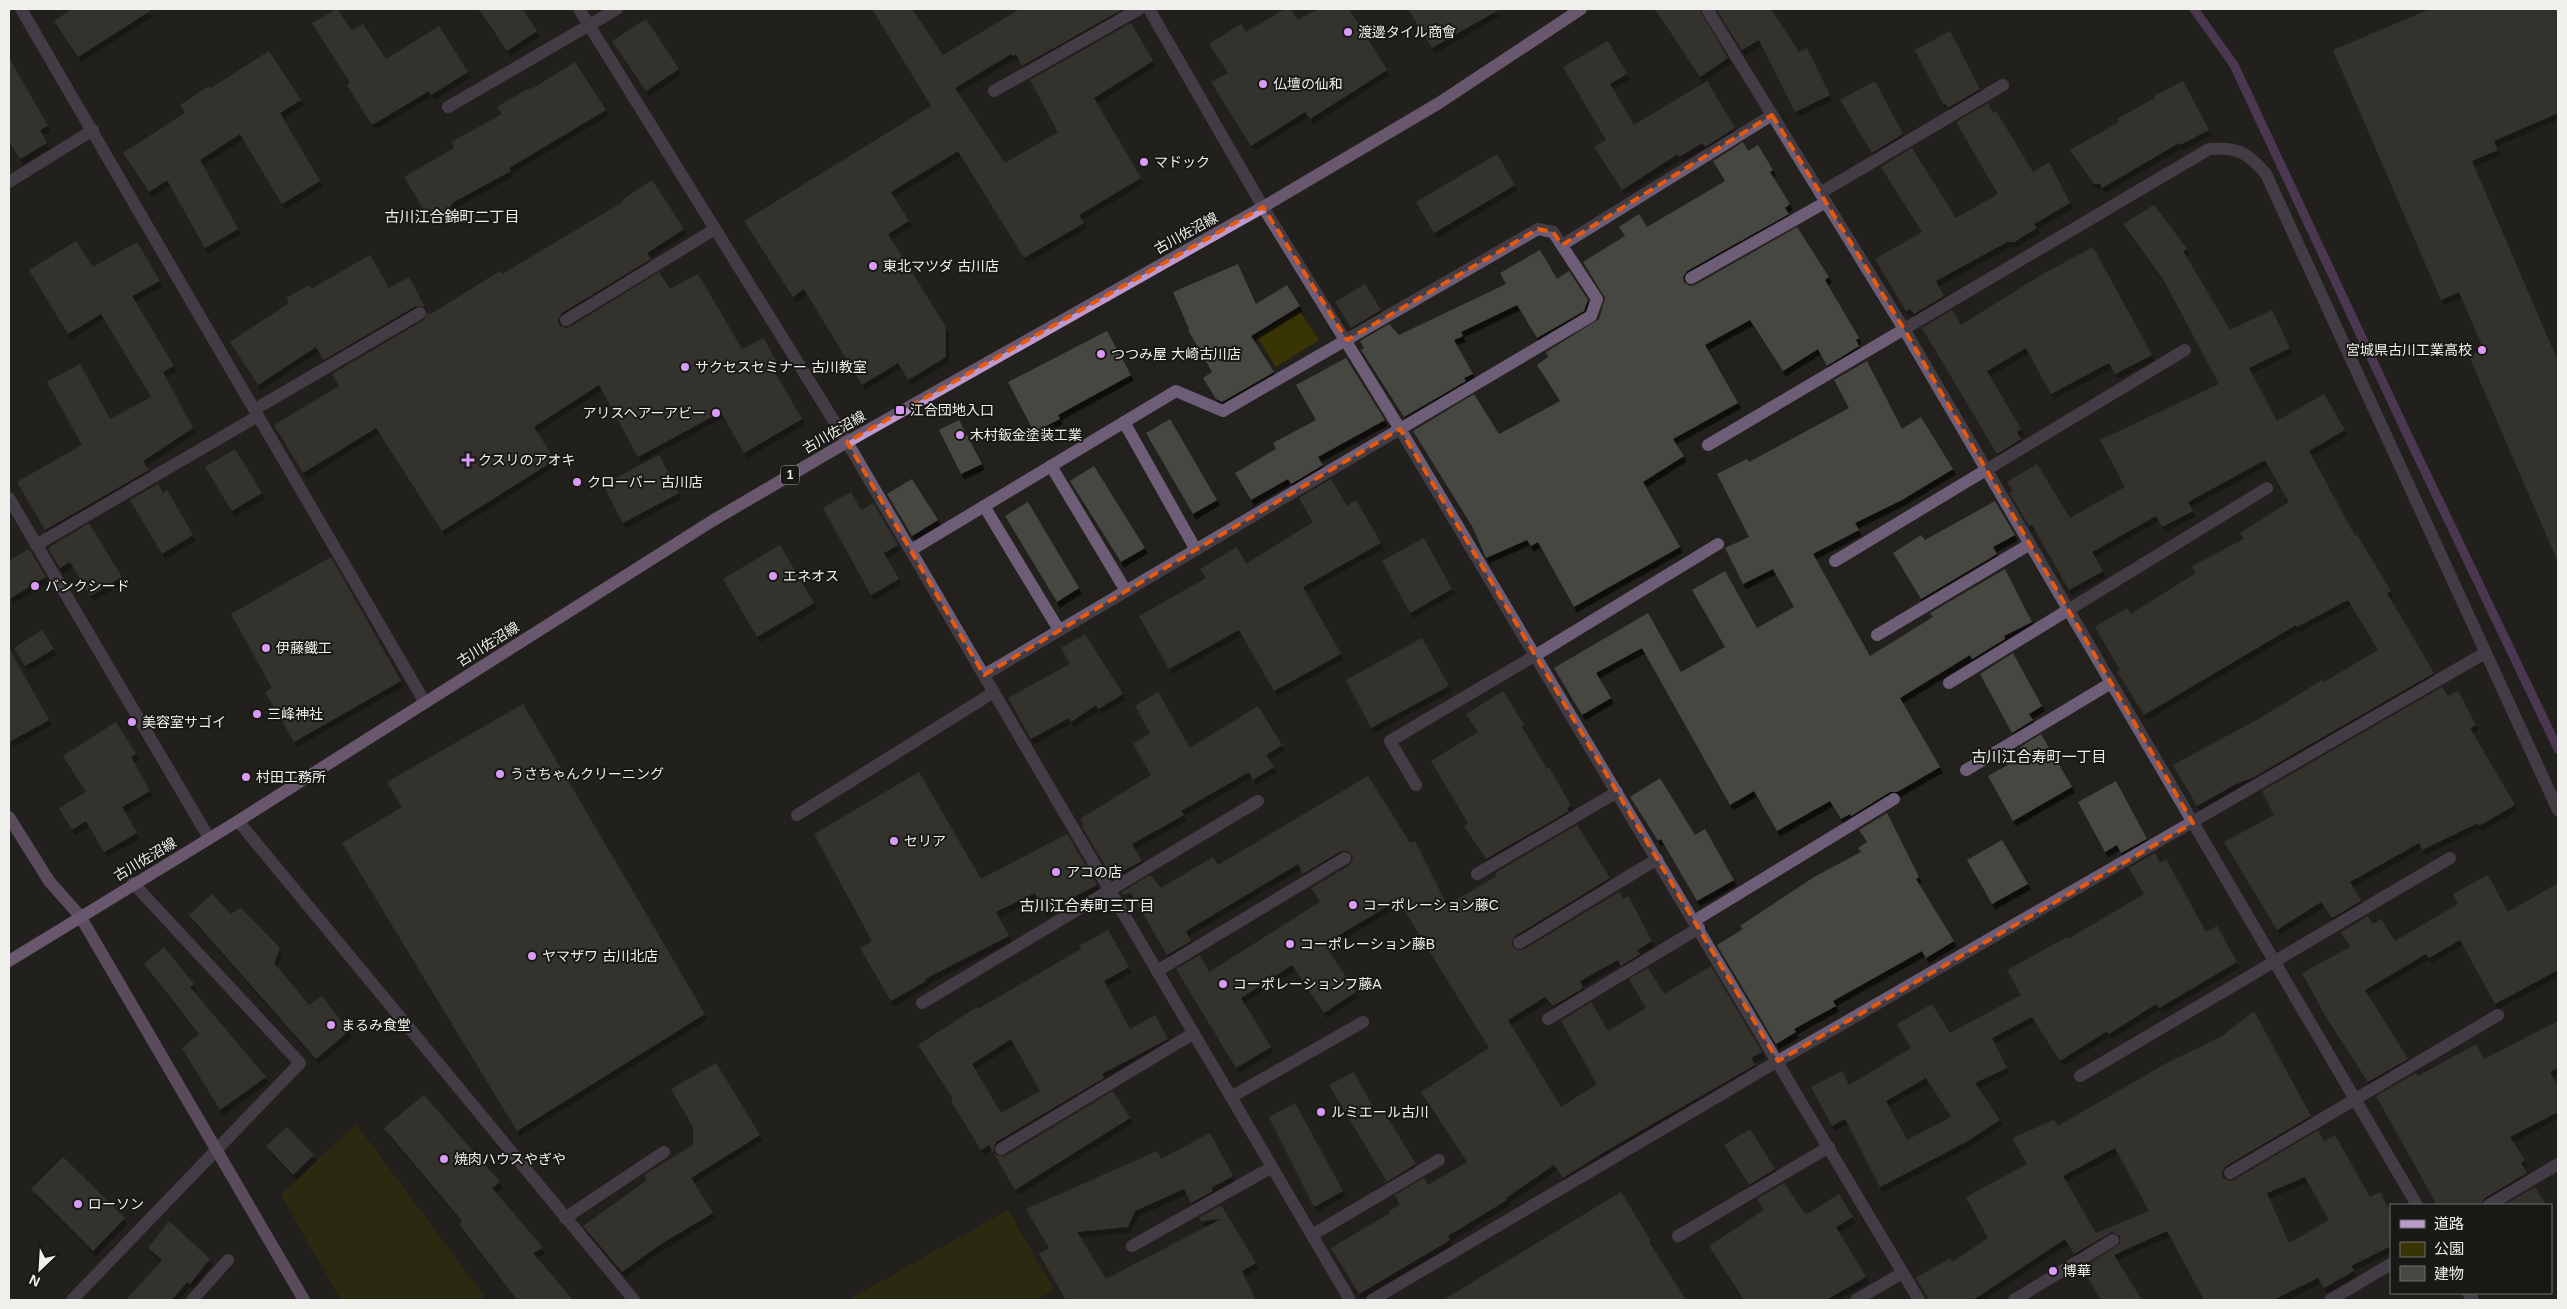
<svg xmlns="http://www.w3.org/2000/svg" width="2567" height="1309" viewBox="0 0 2567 1309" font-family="Arial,'Noto Sans JP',sans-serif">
<defs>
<filter id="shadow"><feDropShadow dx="3" dy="5.5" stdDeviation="0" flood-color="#0009"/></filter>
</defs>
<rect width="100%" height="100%" fill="#22211d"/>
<g fill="#393404">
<polygon points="1300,311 1319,340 1276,367 1257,337"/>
<polygon points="356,1124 484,1296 480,1300 341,1300 281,1195"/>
<polygon points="1008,1210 1054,1290 1036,1300 848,1300"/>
</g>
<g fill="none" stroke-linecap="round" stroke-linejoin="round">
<polyline stroke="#7d558f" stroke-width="9" points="2194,9 2234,65 2408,436 2558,749"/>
</g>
<g fill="#474642" fill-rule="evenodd" filter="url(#shadow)">
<polygon points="72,9 153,9 78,57 54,21"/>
<polygon points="337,9 352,31 363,24 386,59 439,26 468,72 431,95 429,91 372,125 347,85 350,83 312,23"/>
<polygon points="479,9 522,9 537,31 507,51"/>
<polygon points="872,9 912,9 943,55 1020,9 1123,9 1022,66 1016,54 1012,56 1011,54 955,88 1005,163 1058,132 1030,80 1131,23 1153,61 1094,98 1141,178 1079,215 1084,223 1024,258 958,151 891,192 909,221 888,234 946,327 946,357 908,380 898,363 862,385 804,289 793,297 744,221 931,106"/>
<polygon points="1285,9 1291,9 1298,20 1318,9 1349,9 1387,70 1310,119 1305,112 1251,146 1211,82 1228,73 1209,44 1241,24 1246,32"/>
<polygon points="1408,9 1500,9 1432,48"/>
<polygon points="1655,9 1699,9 1728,58 1700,77"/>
<polygon points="1716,9 1771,9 1799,52 1807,48 1830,95 1795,112 1759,40 1742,50"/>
<polygon points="2430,9 2558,9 2558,113 2494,141 2498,150 2472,161 2558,361 2558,562 2469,356 2484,350 2459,292 2441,300 2333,50"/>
<polygon points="646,19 679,69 646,91 612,41"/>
<polygon points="1950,31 1980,89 1948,108 1945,103 1943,104 1915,50"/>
<polygon points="1608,41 1627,74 1610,84 1634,125 1707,81 1735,128 1705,147 1702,143 1679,157 1678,154 1622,190 1594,147 1606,140 1563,67"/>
<polygon points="269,51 301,100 280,113 320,181 282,204 240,134 200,160 238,229 205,248 167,180 149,192 123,153 185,113 180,105 209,86 211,88"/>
<polygon points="9,58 48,126 40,130 47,143 20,159 9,141"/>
<polygon points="575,62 606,110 509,168 511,171 452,203 450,208 430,220 404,177 454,148 451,142 502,114 497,107 529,88 530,90"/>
<polygon points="1875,81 1903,134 1872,153 1840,100"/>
<polygon points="2183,81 2209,130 2180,145 2179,143 2102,188 2100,184 2094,184 2070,150 2119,122 2117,119 2155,98 2154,96"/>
<polygon points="1988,103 1993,113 1996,111 2033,172 2049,162 2070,203 2034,224 2037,228 2014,242 2007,242 1936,281 1944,296 1914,314 1910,309 1906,311 1875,259 1922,232 1881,167 1912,148 1956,218 1998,194 1956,122"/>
<polygon points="1743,142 1748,151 1758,145 1773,170 1770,172 1790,204 1785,208 1789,214 1687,271 1683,277 1684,282 1690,286 1695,285 1797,227 1829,277 1825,280 1859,338 1856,340 1859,346 1827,366 1818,349 1783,371 1750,320 1705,345 1738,403 1673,439 1684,456 1643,482 1680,547 1574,607 1538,542 1531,546 1527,540 1486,558 1473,528 1413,431 1474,394 1499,434 1560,401 1537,365 1548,357 1546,352 1599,319 1605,298 1583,262 1625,236 1619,227 1639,214 1647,227 1725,181 1713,161"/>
<polygon points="1497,154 1515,185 1434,233 1416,202"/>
<polygon points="652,180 684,229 647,253 651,259 562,313 558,320 559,325 566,328 570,327 659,272 670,289 698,274 742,349 764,338 776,361 770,364 802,419 744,453 721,412 638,457 599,385 534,427 555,460 442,531 376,428 303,473 274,425 339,386 332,374 424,320 428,312 429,315 500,271 502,274 623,202 622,200"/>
<polygon points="2154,205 2187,249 2183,251 2230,330 2272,310 2290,348 2249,368 2277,421 2324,394 2345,430 2309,451 2355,536 2357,535 2391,591 2387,593 2434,673 2254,777 2234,785 2197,806 2173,765 2262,717 2322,680 2324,682 2378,650 2348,600 2297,627 2296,625 2144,715 2117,671 2120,670 2095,627 2127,608 2131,614 2196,573 2192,566 2244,539 2240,533 2289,502 2265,460 2188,502 2193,511 2162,527 2156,516 2092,552 2103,571 2069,590 2032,525 2029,526 2009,492 2013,491 2007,482 2037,464 2070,518 2125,487 2100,440 2219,384 2163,279 2123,224"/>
<polygon points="76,241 93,267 137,242 160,281 132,296 174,366 163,372 193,428 143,461 149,470 45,530 17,482 82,445 47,382 80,364 110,419 151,397 101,314 68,334 29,270"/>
<polygon points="2093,247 2152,355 2115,374 2109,363 2051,394 2026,348 1987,371 2021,429 2017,432 2021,439 1997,454 1922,328 1952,310 1961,325 2043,274"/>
<polygon points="1540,250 1557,279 1569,271 1588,300 1584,311 1537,338 1517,305 1461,332 1463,336 1454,340 1473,374 1464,378 1466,381 1404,417 1361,350 1364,348 1360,341 1389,324 1399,335 1506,284 1500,273"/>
<polygon points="370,255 389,288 409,277 425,307 416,306 324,360 316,347 258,385 230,342 289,303 286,298 309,285 311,289"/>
<polygon points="1238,264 1256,304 1287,285 1300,306 1251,336 1274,372 1222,402 1216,399 1203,378 1212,372 1188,330 1189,329 1173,292"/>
<polygon points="1365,284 1381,310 1351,328 1335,302"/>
<polygon points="1107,331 1131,375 1058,415 1060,419 1034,432 1008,382"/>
<polygon points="1346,358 1385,420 1318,457 1323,465 1291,484 1288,479 1251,500 1235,473 1276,449 1273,443 1316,420 1296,385"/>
<polygon points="1867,361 1902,429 1921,417 1953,469 1902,500 1855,523 1859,530 1813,554 1870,656 1933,617 1930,613 2005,569 2032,622 2004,636 2005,639 1972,659 1970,655 1900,698 1940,767 1897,792 1890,792 1851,816 1850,814 1841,819 1830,801 1777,831 1754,791 1730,805 1642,648 1596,673 1611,698 1582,715 1554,668 1648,613 1681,672 1725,647 1692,590 1725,571 1757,628 1794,607 1773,569 1743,584 1725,548 1749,537 1717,474 1747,459 1749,462 1849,408 1834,380"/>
<polygon points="1170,419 1217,500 1193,514 1146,433"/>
<polygon points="959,420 982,464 961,474 939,430"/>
<polygon points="235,449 262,493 232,511 205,467"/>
<polygon points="659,455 679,493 623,523 603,485"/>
<polygon points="1094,466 1145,548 1121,562 1070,481"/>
<polygon points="912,479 938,520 912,536 887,494"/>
<polygon points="1331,479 1347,506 1356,500 1381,543 1303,587 1341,654 1274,691 1239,630 1169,669 1139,616 1206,578 1200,569 1237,547 1246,564 1313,522 1299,498"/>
<polygon points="158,484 163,493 167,490 193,535 162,554 130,500"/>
<polygon points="851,492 861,510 873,503 898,545 884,553 899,579 871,595 823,508"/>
<polygon points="1995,501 2015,535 1993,547 1997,554 1921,599 1893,553 1921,535 1925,540"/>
<polygon points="1028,502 1079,588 1057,602 1005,516"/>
<polygon points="89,523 122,577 90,596 70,562 60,568 48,548"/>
<polygon points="1424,538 1452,589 1410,613 1382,561"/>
<polygon points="780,545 814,603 757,637 723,579"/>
<polygon points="29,549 46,577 9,599 9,561"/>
<polygon points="331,557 401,681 294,742 265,692 272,688 231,614"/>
<polygon points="42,630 54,649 25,666 14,648"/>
<polygon points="1085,634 1123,694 1098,709 1096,705 1071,722 1069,718 1031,739 1008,698 1070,664 1061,648"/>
<polygon points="1422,638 1449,686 1371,728 1346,680"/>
<polygon points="9,648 49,720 9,742"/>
<polygon points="2013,653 2042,706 2029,714 2033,720 2012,733 1980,674"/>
<polygon points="2442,687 2448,696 2458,691 2476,725 2470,728 2515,805 2479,826 2478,823 2422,850 2419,843 2350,882 2361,901 2332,918 2321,902 2277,930 2224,842 2274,815 2262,791"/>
<polygon points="1503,691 1524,725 1522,727 1547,769 1549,767 1571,806 1567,808 1569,811 1486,859 1464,826 1468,823 1431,761 1478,732 1466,714"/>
<polygon points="1158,692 1190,748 1258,706 1282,745 1266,755 1274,767 1253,780 1249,772 1181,811 1184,815 1132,844 1142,861 1112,877 1082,827 1084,826 1080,819 1151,775 1133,744 1150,733 1135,706"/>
<polygon points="523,704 705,1014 517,1131 342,843 402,807 387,782"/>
<polygon points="116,722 136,754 131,757 150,791 122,807 137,833 104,852 86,821 72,830 59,808 86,792 63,756"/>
<polygon points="2041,734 2072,787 2013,821 1988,776 2024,756 2020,747"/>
<polygon points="919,772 981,879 1067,834 1097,885 1044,912 1035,893 996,912 1009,936 925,979 926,981 891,1001 860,948 872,941 814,834"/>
<polygon points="1368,776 1410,843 1415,841 1447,905 1497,876 1495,873 1577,825 1610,878 1515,936 1511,944 1516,950 1523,950 1619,892 1623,899 1628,896 1652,941 1637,950 1640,954 1621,966 1618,960 1580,981 1583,988 1553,1006 1545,997 1508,1020 1561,1107 1597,1084 1561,1021 1591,1002 1608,1031 1646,1008 1629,979 1648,968 1664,994 1711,966 1762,1052 1751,1058 1755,1065 1606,1151 1563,1178 1554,1165 1506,1198 1507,1200 1448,1236 1450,1240 1359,1294 1331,1248 1390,1213 1389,1211 1400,1205 1395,1195 1424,1178 1428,1185 1467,1162 1421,1092 1489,1048 1398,900 1324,944 1356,992 1324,1013 1292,965 1241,998 1271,1047 1236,1068 1176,969 1200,955 1209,972 1320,902 1311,888 1350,865 1353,857 1348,851 1341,851 1303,874 1298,864 1186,931 1191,941 1167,955 1130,892 1124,895 1122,892 1150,875 1161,888 1213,857 1218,865"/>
<polygon points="1660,778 1695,835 1705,829 1734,880 1697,901 1661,839 1658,841 1630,797"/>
<polygon points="2116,781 2147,839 2121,853 2117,845 2105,852 2078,802"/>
<polygon points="1887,813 1919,877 1916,879 1954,941 1926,958 1922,951 1833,1001 1836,1006 1794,1029 1796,1032 1776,1044 1717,945 1743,929 1740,926 1814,877 1861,852 1858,848 1867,842 1859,830"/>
<polygon points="2002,840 2028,884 1992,904 1967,860"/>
<path d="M2155,853L2160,863L2166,859L2206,932L2217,926L2237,962L2159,1008L2156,1004L2109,1034L2107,1031L2060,1061L2032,1017L1992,1038L2007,1068L1975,1083L2000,1120L1966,1142L1880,1187L1845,1119L1832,1126L1811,1087L1842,1071L1849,1085L1911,1048L1897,1024L1932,1004L1950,1033L2021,995L2007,970L2067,937L2068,939L2144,894L2129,868ZM1926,1078L1951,1117L1907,1140L1886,1101Z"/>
<polygon points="2488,875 2508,912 2558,883 2558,970 2495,1004 2460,940 2429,958 2426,954 2365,990 2408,1059 2368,1082 2327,1019 2302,973 2350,947 2341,932 2368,916 2373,924 2381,919 2395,941 2458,904 2453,894"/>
<polygon points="212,894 231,914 241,908 280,948 274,963 309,1005 322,996 349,1031 316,1059 189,915"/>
<path d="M1108,930L1129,967L1104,981L1130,1029L1155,1015L1168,1039L1102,1074L1104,1078L996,1142L994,1146V1153L998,1156H1005L1113,1091L1130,1118L1015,1190L989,1145L981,1150L951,1101L953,1099L918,1045L977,1007L978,1009L1081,949L1079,946ZM1011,1039L1040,1091L1001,1113L972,1064Z"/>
<polygon points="164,947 194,984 190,987 266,1077 220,1110 182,1048 199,1034 144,964"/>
<path d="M2254,1011L2311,1116L2226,1166L2222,1173L2223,1178L2230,1181L2234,1180L2318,1130L2324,1141L2335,1135L2370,1197L2380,1192L2391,1213V1246L2351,1266L2354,1271L2324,1288L2318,1278L2273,1300H2204L2167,1231L2114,1255L2142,1300H2101L2082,1268L2120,1244V1236L2112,1232L2074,1254L2065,1239L1973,1300H1929L1916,1278L1950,1258L1952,1262L1988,1238L1966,1197L2027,1164L2012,1138L2054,1120L2058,1126L2165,1064L2222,1036ZM2115,1148L2149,1211L2096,1233L2063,1176ZM2305,1177L2329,1220L2289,1243L2267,1193Z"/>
<polygon points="2558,1021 2558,1068 2550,1072 2558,1087 2558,1112 2510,1137 2525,1160 2521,1163 2527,1173 2485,1198 2481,1205 2437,1205 2376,1096 2416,1073 2418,1076 2476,1044 2484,1059"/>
<polygon points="716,1063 760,1135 691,1178 713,1213 661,1244 622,1272 583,1226 647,1180 644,1175 693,1145 693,1127 671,1089"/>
<polygon points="1354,1072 1377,1115 1384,1112 1416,1164 1387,1182 1329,1085"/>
<polygon points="424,1095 500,1182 492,1188 543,1248 533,1253 573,1300 517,1300 459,1224 462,1221 384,1128"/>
<polygon points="1295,1103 1343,1191 1314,1207 1269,1117"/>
<polygon points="287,1127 314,1155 293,1175 266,1146"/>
<polygon points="1750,1129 1775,1169 1749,1185 1724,1145"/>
<polygon points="1210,1133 1233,1176 1211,1188 1213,1191 1191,1203 1184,1189 1135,1211 1128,1227 1077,1232 1106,1279 1221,1219 1201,1221 1199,1218 1221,1205 1256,1263 1242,1271 1256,1300 1066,1300 1039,1254 1049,1248 1026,1209 1157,1151 1161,1159"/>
<polygon points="63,1157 125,1218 93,1251 31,1189"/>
<polygon points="1784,1183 1806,1215 1839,1194 1853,1217 1836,1227 1866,1277 1826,1300 1744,1300 1709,1246 1764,1210 1757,1199"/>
<polygon points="2535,1187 2546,1205 2504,1205"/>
<polygon points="1621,1192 1651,1241 1649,1242 1686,1300 1443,1300"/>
<polygon points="169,1221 210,1259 190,1284 187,1282 172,1300 126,1300 162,1260 148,1248"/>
</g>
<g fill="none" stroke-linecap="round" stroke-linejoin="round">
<g stroke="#6e5d77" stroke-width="12">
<polyline points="1157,971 1345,858"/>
<polyline points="565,1218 664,1152"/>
</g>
<g stroke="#6e5d77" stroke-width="12">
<polyline points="21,9 424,701"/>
<polyline points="579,9 847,442 1350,1300"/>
<polyline points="1149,9 1263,207 1400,429 1919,1300"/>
<polyline points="1707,9 1904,329 2417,1205"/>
<polyline points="994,91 1139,9"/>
<polyline points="448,107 617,9"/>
<polyline points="9,182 93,130"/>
<polyline points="1820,193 2003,85"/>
<polyline points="1562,245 1772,115"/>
<polyline points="1691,278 1826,202"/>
<polyline points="566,320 715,229"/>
<polyline points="255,409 420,313"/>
<polyline points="1124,422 1196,550"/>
<path d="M1708,445L2209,149C2238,147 2247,152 2266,174L2558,810"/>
<polyline points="1051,466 1126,591"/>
<polyline points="9,498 209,838"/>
<polyline points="984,506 1059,630"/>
<polyline points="36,545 258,416"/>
<polyline points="911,550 1176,391 1223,411 1538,229 1553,232 1597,299 1591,316 984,675"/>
<polyline points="1835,561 2185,350"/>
<polyline points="1877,635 2030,544"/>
<polyline points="1949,683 2267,488"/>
<polyline points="1966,770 2111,683"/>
<polyline points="1416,785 1390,741 1536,655 1718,544"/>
<polyline points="797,815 994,692"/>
<polyline points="238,821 634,1300"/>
<polyline points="1477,874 1617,792"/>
<polyline points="1694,921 1894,799"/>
<polyline points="1519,943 1657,859"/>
<polyline points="922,1003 1258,801"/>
<polyline points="1548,1019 1699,928"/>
<polyline points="2080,1076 2450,858"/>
<polyline points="1231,1097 1363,1022"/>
<polyline points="1001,1149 1194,1033"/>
<polyline points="2230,1173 2498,1015"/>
<polyline points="2489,1205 2558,1164"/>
<polyline points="1312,1235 1439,1160"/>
<polyline points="1678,1236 1829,1147"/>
<polyline points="1132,1246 1272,1167"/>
<polyline points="2468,1293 2473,1300"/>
<polyline points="72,1300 300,1063 133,883"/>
<polyline points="192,1300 228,1260"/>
<polyline points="1372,1300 1778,1061 2485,653"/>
<polyline points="1856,1300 1902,1273"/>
<polyline points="2014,1300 2113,1240"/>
<polyline points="2330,1300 2391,1264"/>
</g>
<polyline stroke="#9b7fa8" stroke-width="12" points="9,817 49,881 80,916 304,1300"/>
<polyline stroke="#bd99ce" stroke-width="12" points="9,961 238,821 712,521 847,442 1263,207 1439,103 1581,9"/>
</g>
<path d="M0 0H2567V1309H0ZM1772,115L1904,329L2193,823L1778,1061L1400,429L984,675L847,442L1263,207L1347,340L1538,229L1553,232L1562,245Z" fill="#22211d" fill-opacity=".55" fill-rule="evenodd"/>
<path fill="none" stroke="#e8590c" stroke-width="4" stroke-dasharray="10 6" stroke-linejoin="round" d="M1772,115L1904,329L2193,823L1778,1061L1400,429L984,675L847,442L1263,207L1347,340L1538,229L1553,232L1562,245Z"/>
<g fill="#da9af7" stroke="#181814" stroke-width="2">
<circle cx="1348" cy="32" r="5"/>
<circle cx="1263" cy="84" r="5"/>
<circle cx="1144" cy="162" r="5"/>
<circle cx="873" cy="266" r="5"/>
<circle cx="2482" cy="350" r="5"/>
<circle cx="1101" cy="354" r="5"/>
<circle cx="685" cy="367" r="5"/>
<rect x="895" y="405" width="10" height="10" rx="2.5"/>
<circle cx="716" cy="413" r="5"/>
<circle cx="960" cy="435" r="5"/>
<path d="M465.5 452.5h5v5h5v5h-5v5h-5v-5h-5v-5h5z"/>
<circle cx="577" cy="482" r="5"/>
<circle cx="773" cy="576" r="5"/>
<circle cx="35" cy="586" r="5"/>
<circle cx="266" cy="648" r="5"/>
<circle cx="257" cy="714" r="5"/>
<circle cx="132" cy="722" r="5"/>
<circle cx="500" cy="774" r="5"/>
<circle cx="246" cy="777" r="5"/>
<circle cx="894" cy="841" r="5"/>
<circle cx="1056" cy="872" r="5"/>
<circle cx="1353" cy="905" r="5"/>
<circle cx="1290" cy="944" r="5"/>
<circle cx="532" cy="956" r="5"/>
<circle cx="1223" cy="984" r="5"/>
<circle cx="331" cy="1025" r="5"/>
<circle cx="1321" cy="1112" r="5"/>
<circle cx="444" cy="1159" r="5"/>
<circle cx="78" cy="1204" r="5"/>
<circle cx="2053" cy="1271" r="5"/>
</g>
<g text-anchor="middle" stroke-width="4" stroke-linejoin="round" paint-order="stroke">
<rect fill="#181814" stroke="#aeaeab" stroke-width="1" x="781" y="465.5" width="18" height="19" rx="4"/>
<g font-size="12" font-weight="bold" fill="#efefec">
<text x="790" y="479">1</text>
</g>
<g font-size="14" fill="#efefec" stroke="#181814" text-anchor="start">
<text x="1358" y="37">渡邊タイル商會</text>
<text x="1273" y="89">仏壇の仙和</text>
<text x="1154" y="167">マドック</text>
<text x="883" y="271">東北マツダ 古川店</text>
<text x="2472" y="355" text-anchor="end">宮城県古川工業高校</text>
<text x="1111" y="359">つつみ屋 大崎古川店</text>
<text x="695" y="372">サクセスセミナー 古川教室</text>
<text x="910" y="415">江合団地入口</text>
<text x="706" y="418" text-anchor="end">アリスヘアーアビー</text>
<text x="970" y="440">木村鈑金塗装工業</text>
<text x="478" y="465">クスリのアオキ</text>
<text x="587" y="487">クローバー 古川店</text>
<text x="783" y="581">エネオス</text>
<text x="45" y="591">バンクシード</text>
<text x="276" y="653">伊藤鐵工</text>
<text x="267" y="719">三峰神社</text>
<text x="142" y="727">美容室サゴイ</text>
<text x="510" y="779">うさちゃんクリーニング</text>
<text x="256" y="782">村田工務所</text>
<text x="904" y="846">セリア</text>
<text x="1066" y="877">アコの店</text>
<text x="1363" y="910">コーポレーション藤C</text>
<text x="1300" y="949">コーポレーション藤B</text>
<text x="542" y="961">ヤマザワ 古川北店</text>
<text x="1233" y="989">コーポレーションフ藤A</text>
<text x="341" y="1030">まるみ食堂</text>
<text x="1331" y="1117">ルミエール古川</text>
<text x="454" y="1164">焼肉ハウスやぎや</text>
<text x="88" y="1209">ローソン</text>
<text x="2063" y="1276">博華</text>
</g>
<g font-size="14" fill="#efefec" stroke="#181814">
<text transform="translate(1186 233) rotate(-29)" y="5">古川佐沼線</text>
<text transform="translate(834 432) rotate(-30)" y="5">古川佐沼線</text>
<text transform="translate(488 644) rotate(-32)" y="5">古川佐沼線</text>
<text transform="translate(145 859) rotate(-31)" y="5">古川佐沼線</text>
</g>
<g font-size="15" fill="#efefec" stroke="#181814">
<text x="452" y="222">古川江合錦町二丁目</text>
<text x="2039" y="762">古川江合寿町一丁目</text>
<text x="1087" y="911">古川江合寿町三丁目</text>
</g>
</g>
<rect width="2567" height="1309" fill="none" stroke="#efefec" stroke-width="20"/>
<rect x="2390" y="1204" width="162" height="90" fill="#181814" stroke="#6e6e6a"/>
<rect x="2400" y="1220" width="25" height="8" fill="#bd99ce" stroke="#6e6e6a"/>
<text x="2434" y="1229" font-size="15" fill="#efefec">道路</text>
<rect x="2400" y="1242" width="25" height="15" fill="#393404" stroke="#6e6e6a"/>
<text x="2434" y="1254" font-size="15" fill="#efefec">公園</text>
<rect x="2400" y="1266" width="25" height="15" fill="#474642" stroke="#6e6e6a"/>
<text x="2434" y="1279" font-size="15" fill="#efefec">建物</text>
<g transform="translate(40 1269) rotate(205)" stroke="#181814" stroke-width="4" paint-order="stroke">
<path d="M0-4L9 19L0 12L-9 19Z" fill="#efefec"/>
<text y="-8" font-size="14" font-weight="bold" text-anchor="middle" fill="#efefec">N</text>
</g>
</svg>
